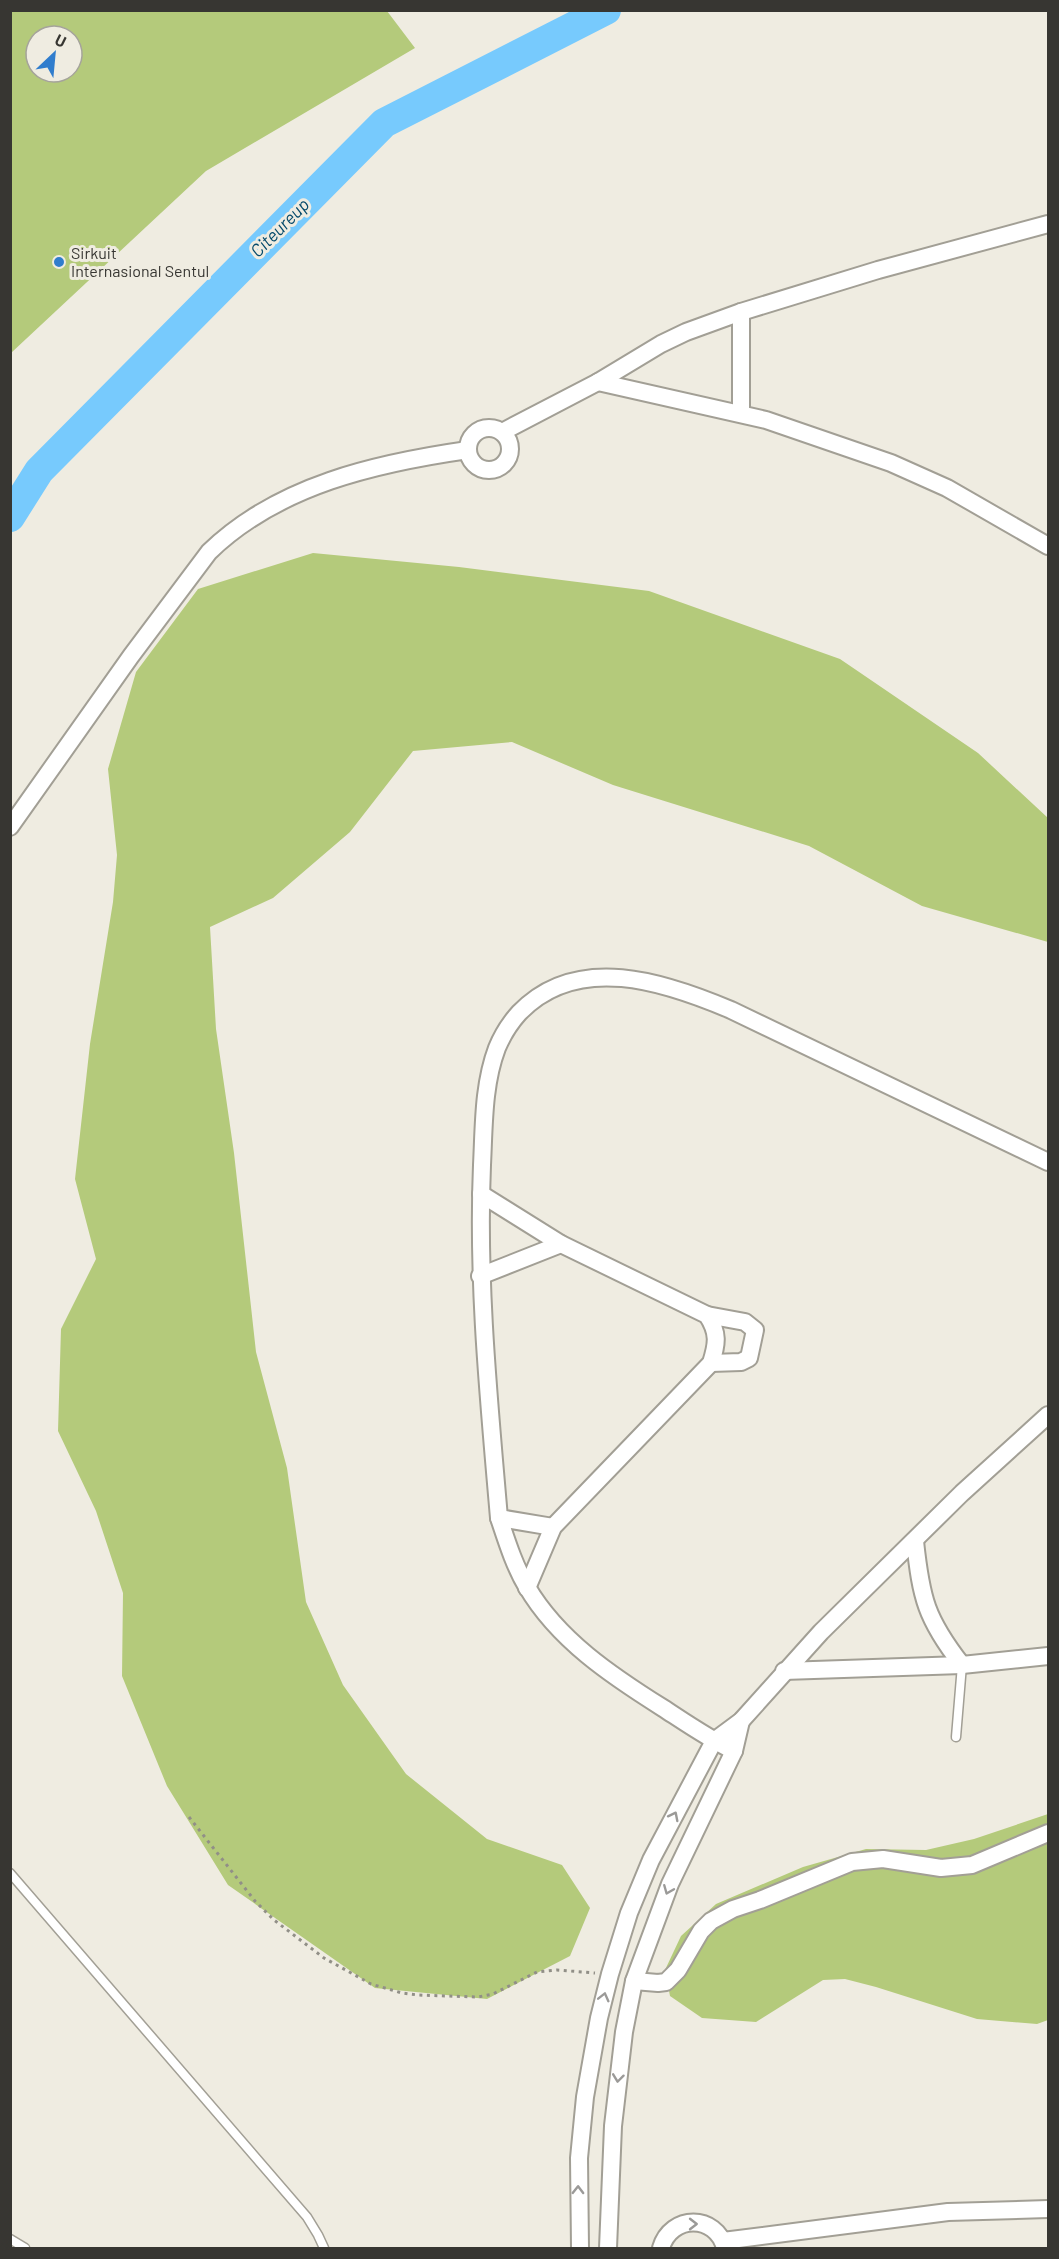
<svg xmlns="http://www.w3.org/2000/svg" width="1059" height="2259" viewBox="0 0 1059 2259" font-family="Barlow,sans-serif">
<rect width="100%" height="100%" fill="#efece1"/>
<g fill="#b4ca7b" fill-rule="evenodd">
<path d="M11,10L387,11L415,48L206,171L11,353ZM36,36H72V72H36Z"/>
<polygon points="313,553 459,567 649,591 840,659 978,753 1048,818 1048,942 922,906 809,846 613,785 512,742 413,751 350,832 273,898 210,927 216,1029 234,1153 256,1352 287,1468 306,1602 343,1685 406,1774 487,1839 562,1865 590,1908 570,1956 487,1999 375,1988 228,1885 167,1786 122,1676 123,1593 96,1511 58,1431 61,1329 96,1259 75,1179 90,1044 113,902 117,855 108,769 136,672 198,589"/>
<polygon points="1048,1814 1048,2020 1037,2024 977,2019 876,1987 845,1979 823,1980 756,2022 702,2018 670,1996 665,1970 681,1936 716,1904 803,1867 866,1849 926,1850 974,1839"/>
</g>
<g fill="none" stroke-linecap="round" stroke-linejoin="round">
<polyline stroke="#77cafd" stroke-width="30" points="10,517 39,471 384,123 606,10"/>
<g stroke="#a29f95" stroke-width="11">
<g id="service">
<polyline points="956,1737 962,1665"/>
<polyline points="10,1873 307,2217 318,2235 324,2248"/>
<polyline points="10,2239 25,2248"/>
</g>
</g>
<g stroke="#a29f95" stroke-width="20">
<g id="minor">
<polyline points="598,382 766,420 891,463 947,488 1048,546"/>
<polyline points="741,413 741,312"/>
<circle cx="489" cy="449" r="21"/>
<polyline points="502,432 598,382 661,344 686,332 741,312 878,270 1048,224"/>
<path d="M10,827L131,656L209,552C278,485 377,463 468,450"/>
<path d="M481,1194L561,1244L707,1315C719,1333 717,1344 711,1363L553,1527L527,1588"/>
<polyline points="480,1276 561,1244"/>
<polyline points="707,1315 745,1322 755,1330 749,1358 741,1362 711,1363"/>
<polyline points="499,1518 553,1527"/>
<path d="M915,1541C921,1598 926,1619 962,1665"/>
<polyline points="784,1671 962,1665 1048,1656"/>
<path d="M734,1751C709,1739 686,1723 663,1708C612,1676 558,1640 527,1587C514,1565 507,1542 499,1518C489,1401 477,1283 482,1165C484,1126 483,1085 497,1048C502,1036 510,1023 519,1013C577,952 665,982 731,1010L1048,1162"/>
<polyline points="634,1981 658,1983 666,1982 678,1970 701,1931 711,1921 733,1909 760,1900 852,1862 883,1859 941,1868 972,1865 1048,1833"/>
<polyline points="723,2241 948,2212 1048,2209"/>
<polyline points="580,2248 579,2158 585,2097 599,2018 610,1974 629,1913 651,1860 714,1741 741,1721 821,1632 962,1493 1048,1415"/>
<polyline points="608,2248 613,2126 624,2032 634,1981 670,1884 734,1751 741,1721"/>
<path d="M661,2248C671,2214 716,2214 725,2248"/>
</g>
</g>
<polyline stroke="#918f87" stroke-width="3" stroke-dasharray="3 4.5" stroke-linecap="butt" points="189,1817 255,1901 274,1920 324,1958 371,1984 402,1993 418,1995 478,1997 493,1994 537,1972 557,1970 595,1973"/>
<use href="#service" stroke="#fff" stroke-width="8"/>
<use href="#minor" stroke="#fff" stroke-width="16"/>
</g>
<defs><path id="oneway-chevron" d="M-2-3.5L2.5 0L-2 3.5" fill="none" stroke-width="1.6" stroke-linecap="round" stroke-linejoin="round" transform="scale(1.5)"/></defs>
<g stroke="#9b9a98">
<use href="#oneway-chevron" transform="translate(674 1816) rotate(-63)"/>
<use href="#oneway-chevron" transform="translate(668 1890) rotate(112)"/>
<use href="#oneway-chevron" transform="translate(604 1997) rotate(-76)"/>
<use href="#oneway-chevron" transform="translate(618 2078) rotate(97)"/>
<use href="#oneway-chevron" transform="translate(578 2190) rotate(-89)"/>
<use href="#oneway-chevron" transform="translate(693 2224)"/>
</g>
<circle fill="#307dcd" stroke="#efece1" stroke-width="2" cx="59" cy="262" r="6"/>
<g text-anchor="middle" stroke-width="6" stroke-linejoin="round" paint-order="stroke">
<g font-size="16" fill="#373632" stroke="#efece1" text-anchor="start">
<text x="71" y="259">Sirkuit<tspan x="71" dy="18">Internasional Sentul</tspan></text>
</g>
<g font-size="18" font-style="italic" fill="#044a6b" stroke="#efece1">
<text transform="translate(280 228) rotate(-45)" y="6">Citeureup</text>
</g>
</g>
<rect width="1059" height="2259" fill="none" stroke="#373632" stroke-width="24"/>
<g transform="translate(54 54) rotate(26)"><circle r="28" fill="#efece1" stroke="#a5a39b" stroke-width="1.5"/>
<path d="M0-4.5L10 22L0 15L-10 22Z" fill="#307dcd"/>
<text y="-9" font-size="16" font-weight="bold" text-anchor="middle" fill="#373632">U</text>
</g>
</svg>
